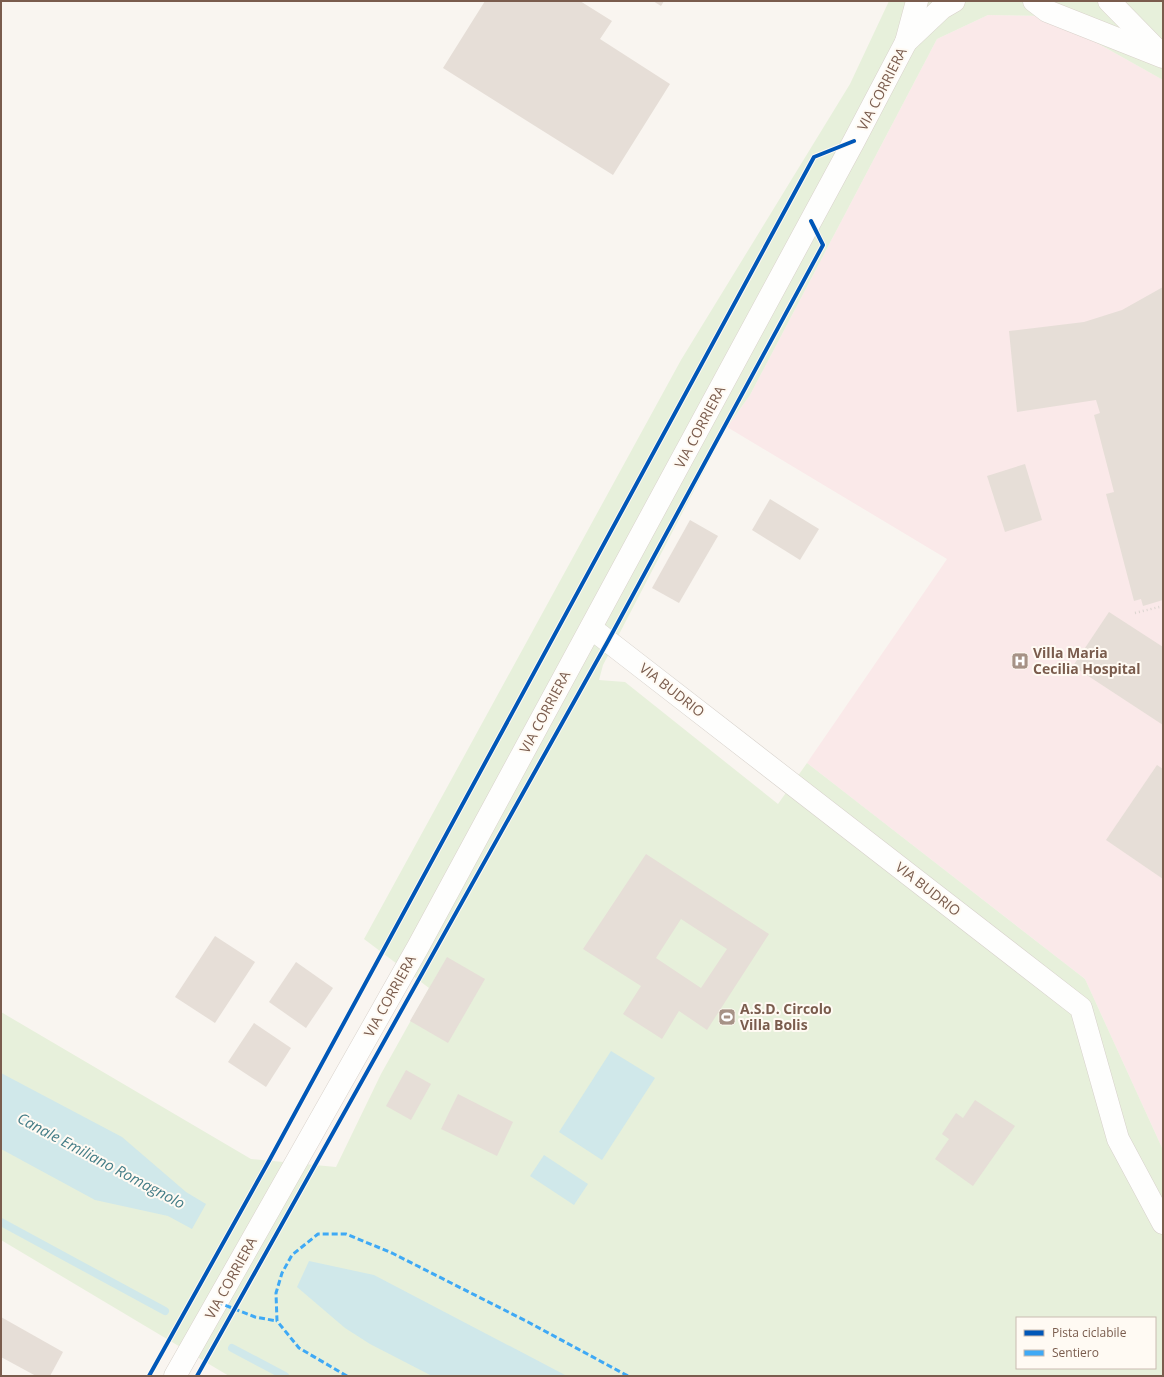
<svg xmlns="http://www.w3.org/2000/svg" width="1164" height="1377" viewBox="0 0 1164 1377" font-family="'Open Sans',sans-serif">
<rect width="100%" height="100%" fill="#f9f5f0"/>
<polygon fill="#fae9e9" points="988,15 1049,16 1163,80 1163,1150 1085,979 807,763 947,559 727,427 750,395 937,39"/>
<path fill="#e7f0db" fill-rule="evenodd" d="M889,1H1163V80L1049,16L988,15L937,39L750,395L727,427L603,665L599,680L625,682L778,804L807,763L1085,979L1163,1150V1376H229L1,1240V1012L251,1159L336,1167L381,1074L429,988L364,939L681,360L850,84ZM1017,1318H1155V1368H1017Z"/>
<g fill="#d0e8ea">
<polygon points="611,1051 655,1078 602,1160 559,1132"/>
<polygon points="1,1073 122,1137 186,1192 206,1204 192,1229 168,1216 95,1200 1,1149"/>
<polygon points="544,1155 588,1184 574,1205 530,1176"/>
<polygon points="309,1261 374,1275 567,1376 432,1376 370,1344 345,1328 297,1287"/>
</g>
<g fill="none" stroke-linecap="round" stroke-linejoin="round">
<g stroke="#d0e8ea" stroke-width="8">
<polyline points="1,1222 165,1311"/>
<polyline points="232,1348 285,1376"/>
</g>
</g>
<g fill="#e6ded7" fill-rule="evenodd">
<polygon points="485,1 580,1 612,21 600,39 670,84 613,175 443,68"/>
<polygon points="653,1 664,1 661,6"/>
<polygon points="1163,287 1163,600 1143,606 1141,599 1134,601 1106,494 1114,492 1094,415 1100,413 1096,400 1017,412 1009,331 1084,322 1122,310"/>
<polygon points="1025,464 1042,520 1005,532 987,476"/>
<polygon points="770,499 819,529 800,560 752,530"/>
<polygon points="690,520 718,536 679,603 652,588"/>
<polygon points="1109,612 1163,647 1163,725 1073,666"/>
<polygon points="1157,765 1163,769 1163,879 1106,840"/>
<path d="M646,854L769,934L707,1030L679,1011L662,1039L623,1014L641,986L583,949ZM681,919L727,949L701,988L656,958Z"/>
<polygon points="215,936 255,962 215,1023 175,997"/>
<polygon points="447,957 485,979 448,1043 410,1021"/>
<polygon points="296,962 333,988 306,1028 269,1002"/>
<polygon points="254,1023 291,1048 266,1087 228,1062"/>
<polygon points="406,1070 431,1084 411,1120 386,1106"/>
<polygon points="458,1094 513,1122 497,1156 441,1129"/>
<polygon points="975,1100 1015,1126 973,1186 935,1159 949,1139 942,1134 956,1113 963,1118"/>
<polygon points="1,1317 63,1352 50,1376 36,1376 1,1357"/>
</g>
<g fill="none" stroke-linecap="round" stroke-linejoin="round">
<g stroke="#d7d1cb" stroke-width="23">
<polyline id="street" points="591,628 1081,1008 1118,1139 1163,1223"/>
</g>
<g stroke="#d9d2cb" stroke-width="23">
<g id="secondary">
<polyline points="1034,1 1047,11 1163,57"/>
<polyline points="1109,1 1158,51"/>
<polyline points="906,42 942,8 954,1"/>
<polyline points="175,1376 418,947 854,141 906,42 917,1"/>
</g>
</g>
<polyline stroke="#dcd5d0" stroke-width="2.5" stroke-dasharray="1 3" stroke-linecap="butt" points="1135,613 1163,606"/>
<use href="#street" stroke="#fefefd" stroke-width="22"/>
<use href="#secondary" stroke="#fefefd" stroke-width="22"/>
<g stroke="#3fa9f5" stroke-width="3" stroke-dasharray="6 3" stroke-linecap="butt">
<polyline points="217,1302 255,1317 277,1321"/>
<polyline points="347,1376 299,1348 277,1321 276,1293 282,1273 292,1255 318,1234 346,1234 392,1253 528,1322 628,1376"/>
</g>
<g stroke="#fffaf3" stroke-width="6">
<g id="cycleway">
<polyline points="149,1376 270,1159 814,157 854,141"/>
<polyline points="197,1376 608,641 823,245 811,221"/>
</g>
</g>
<use href="#cycleway" stroke="#0057b8" stroke-width="4"/>
</g>
<defs>
<g id="hospital-square" transform="scale(0.9)"><rect x="-9" y="-9" width="18" height="18" rx="4" fill="#a69286" stroke="#fffaf3"/><path d="M-5-5h3v3.5h4V-5h3V5h-3V1.5h-4V5h-3Z" fill="#fff"/></g>
<g id="stadium-square" transform="scale(0.9)"><rect x="-9" y="-9" width="18" height="18" rx="4" fill="#a69286" stroke="#fffaf3"/><path d="M0-5a6.5 5 0 1 0 0 10a6.5 5 0 1 0 0-10ZM-3.5-1.8h7v3.6h-7Z" fill="#fff"/></g>
</defs>
<g fill-rule="evenodd">
<use href="#hospital-square" x="1020" y="661"/>
<use href="#stadium-square" x="727" y="1017"/>
</g>
<g text-anchor="middle" stroke-width="4" stroke-linejoin="round" paint-order="stroke">
<g font-size="14" fill="#7a5c4d" stroke="#fffaf3">
<text transform="translate(882 89) rotate(-63)" y="5">VIA CORRIERA</text>
<text transform="translate(700 427) rotate(-62)" y="5">VIA CORRIERA</text>
<text transform="translate(672 690) rotate(38)" y="5">VIA BUDRIO</text>
<text transform="translate(545 712) rotate(-62)" y="5">VIA CORRIERA</text>
<text transform="translate(928 889) rotate(38)" y="5">VIA BUDRIO</text>
<text transform="translate(390 996) rotate(-61)" y="5">VIA CORRIERA</text>
<text transform="translate(231 1278) rotate(-61)" y="5">VIA CORRIERA</text>
</g>
<g font-size="14" font-weight="bold" fill="#7a5c4d" stroke="#fffaf3" text-anchor="start">
<text x="1033" y="658">Villa Maria<tspan x="1033" dy="16">Cecilia Hospital</tspan></text>
<text x="740" y="1014">A.S.D. Circolo<tspan x="740" dy="16">Villa Bolis</tspan></text>
</g>
<g font-size="15" font-style="italic" fill="#437c86" stroke="#fffaf3">
<text transform="translate(101 1161) rotate(28)" y="5">Canale Emiliano Romagnolo</text>
</g>
</g>
<rect width="1164" height="1377" fill="none" stroke="#7a5c4d" stroke-width="4"/>
<rect x="1016" y="1317" width="140" height="52" fill="#fffaf3" stroke="#cabbb1"/>
<rect x="1024" y="1330" width="20" height="6" fill="#0057b8" stroke="#cabbb1"/>
<text x="1052" y="1337" font-size="12" fill="#7a5c4d">Pista ciclabile</text>
<rect x="1024" y="1350" width="20" height="6" fill="#3fa9f5" stroke="#cabbb1"/>
<text x="1052" y="1357" font-size="12" fill="#7a5c4d">Sentiero</text>
</svg>
